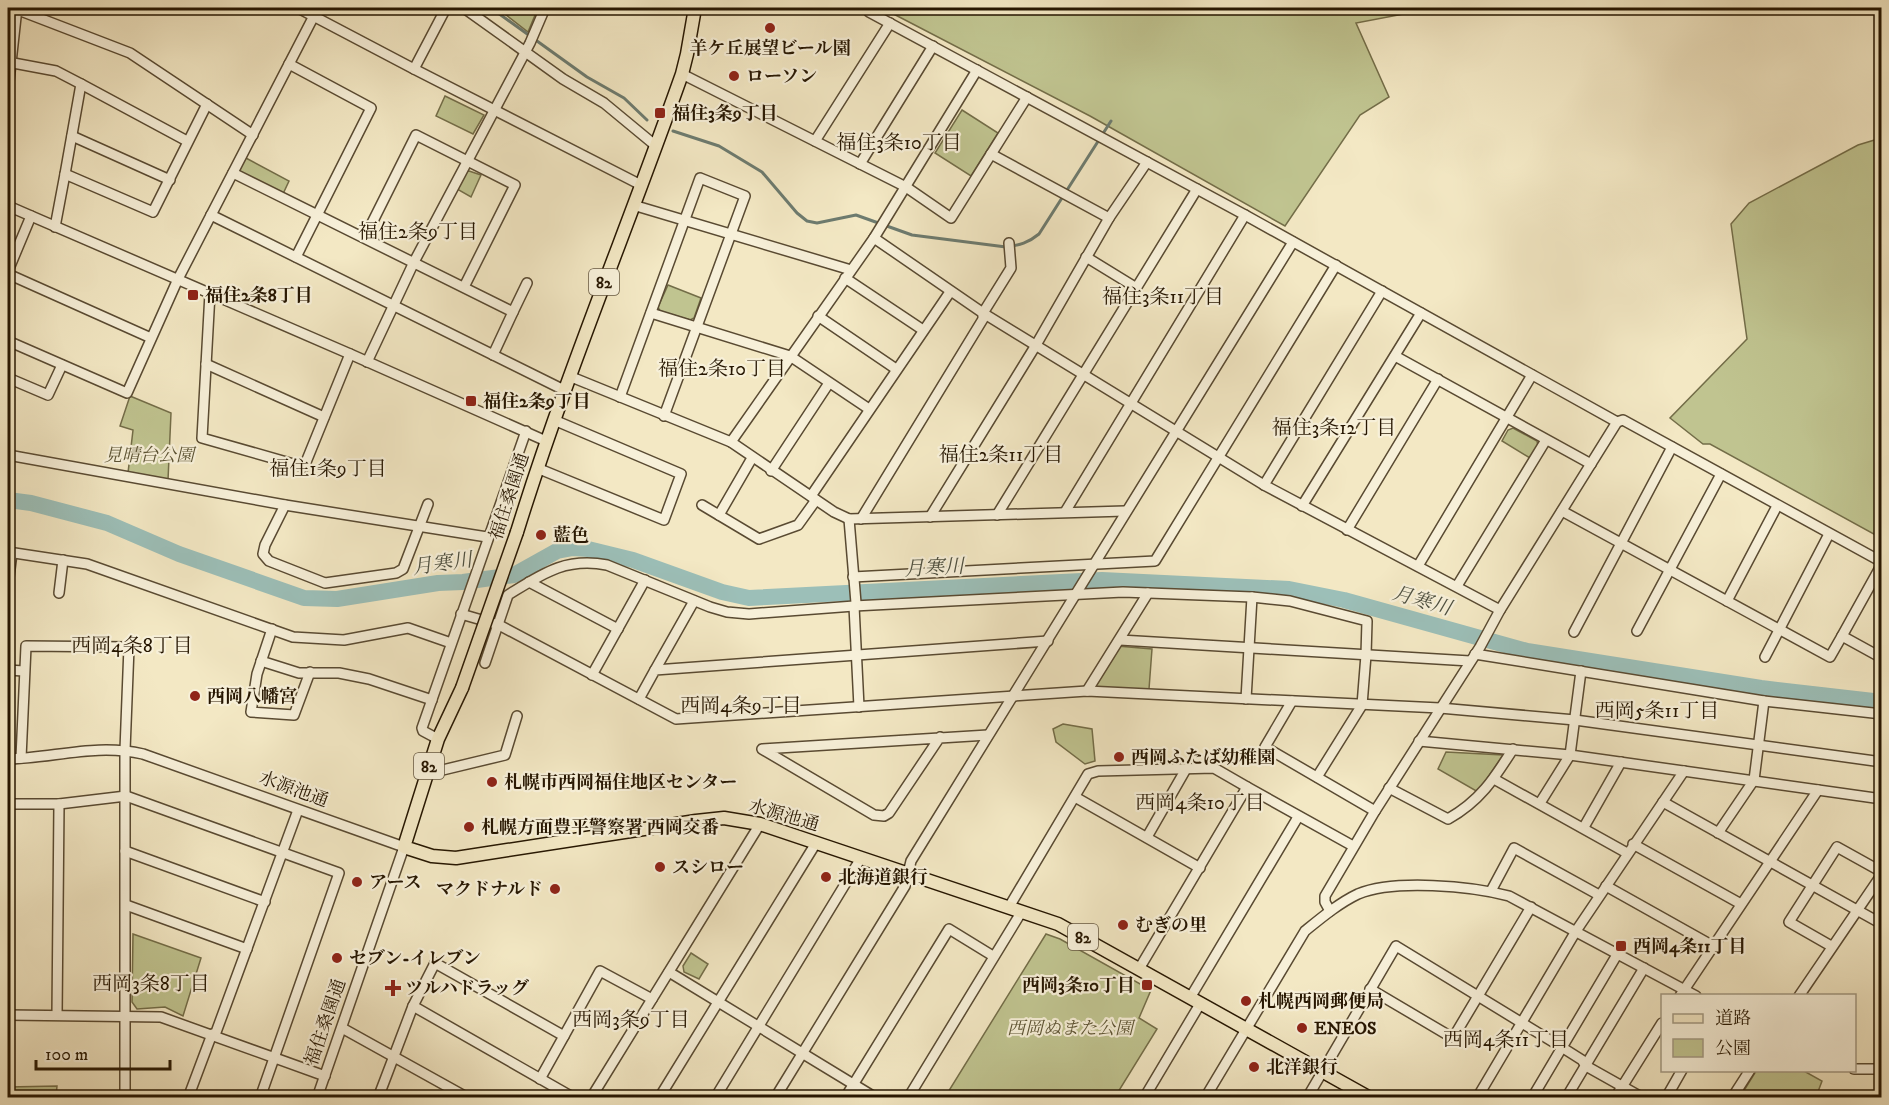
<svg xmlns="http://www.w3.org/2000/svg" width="1889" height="1105" viewBox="0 0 1889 1105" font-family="'IM FELL DW Pica','Noto Serif JP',serif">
<rect width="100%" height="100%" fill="#f3e8c4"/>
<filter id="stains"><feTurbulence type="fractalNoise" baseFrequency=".00333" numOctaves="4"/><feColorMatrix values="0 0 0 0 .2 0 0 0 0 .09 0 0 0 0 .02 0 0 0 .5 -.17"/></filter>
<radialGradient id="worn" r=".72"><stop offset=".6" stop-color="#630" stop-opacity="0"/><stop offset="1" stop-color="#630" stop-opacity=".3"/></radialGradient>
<g fill="#c0c490" stroke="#736d48" stroke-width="1.5">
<polygon points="497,8 538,8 528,32"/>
<polygon points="882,8 1435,8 1356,23 1389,97 1360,115 1285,226 1090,116"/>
<polygon points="445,96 484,115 473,134 436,116"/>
<polygon points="962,110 998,133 971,176 935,153"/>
<polygon points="1881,138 1882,138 1881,538 1710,444 1703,444 1670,418 1747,339 1731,224 1749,203 1858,145"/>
<polygon points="244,157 289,181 282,196 236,171"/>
<polygon points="469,171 481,175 471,197 457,189 464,172"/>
<polygon points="668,285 701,298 694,318 690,320 660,311 658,307"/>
<polygon points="130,396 171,413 168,480 128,473 133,430 120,426"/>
<polygon points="1513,428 1537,441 1538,446 1530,458 1502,441 1508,430"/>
<polygon points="1117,646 1152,649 1149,689 1091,689"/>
<polygon points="1063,724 1092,729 1095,761 1085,764 1056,742 1053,729"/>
<polygon points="1446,752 1503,755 1478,792 1438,769"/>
<polygon points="133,934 201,958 183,1016 165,1007 137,1009 132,1002"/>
<polygon points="1046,934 1060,939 1151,990 1139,1018 1157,1029 1115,1097 945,1097"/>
<polygon points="691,953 708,964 699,979 684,972 683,966"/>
<polygon points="1756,1071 1804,1071 1822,1081 1816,1097 1740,1097"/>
<polygon points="57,1086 56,1097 8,1097 8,1087"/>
</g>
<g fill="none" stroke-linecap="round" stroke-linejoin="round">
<g stroke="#6d7b6f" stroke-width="3">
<polyline points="491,8 587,77 624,98 647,120"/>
<path d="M673,131L719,146L762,172L797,213L807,221L817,223L856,215L912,235L1006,247C1020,245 1028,243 1039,234L1111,121"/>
</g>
<polyline stroke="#9cbfb8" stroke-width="16" points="8,500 31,503 107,523 179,554 304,598 337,599 438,583 463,582 514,575 557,551 573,548 588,549 633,560 722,592 749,598 1102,580 1289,589 1344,600 1527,651 1761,688 1882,702"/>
<g stroke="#594a32" stroke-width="12">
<g id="minor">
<polyline points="13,8 130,53 253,135"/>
<polyline points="298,8 414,69 641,185"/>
<polyline points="464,8 563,79 604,103 656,146"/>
<polyline points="869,12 1245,215 1617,422 1500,610 1480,647 1375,811 1325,896 1325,902 1330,911"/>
<polyline points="8,62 56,71 81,84 65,174"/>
<polyline points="289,64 371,108 296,257"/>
<polyline points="414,69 446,8"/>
<polyline points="682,74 906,187 951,218 1027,97"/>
<polyline points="81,84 187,141"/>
<polyline points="8,90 17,8"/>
<polyline points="72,136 170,180"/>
<polyline points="815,141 890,23"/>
<polyline points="991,154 1109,218"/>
<polyline points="860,164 933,46"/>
<polyline points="233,173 513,312 493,355"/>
<polyline points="633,205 851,270"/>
<polyline points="8,206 350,354 546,441"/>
<polyline points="211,215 564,390"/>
<polyline points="55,227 65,174 153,212 207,104"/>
<polyline points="365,237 416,135 515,185 464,287"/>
<polyline points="874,238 983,313 1264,485 1500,610"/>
<polyline points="1086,257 1135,287"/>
<polyline points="8,271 31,216"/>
<polyline points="8,274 151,338"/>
<polyline points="845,278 923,330"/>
<polyline points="210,293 202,438 304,467 350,354"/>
<polyline points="513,312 527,283"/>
<polyline points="651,313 790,356 869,409"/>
<polyline points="818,316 896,369"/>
<polyline points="8,341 127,393 178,279 318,8"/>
<polyline points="1395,356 1591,464"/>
<polyline points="367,362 414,262 530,43 545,8"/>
<polyline points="206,364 324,417"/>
<polyline points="569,376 731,442 834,512 849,519 1125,511"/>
<polyline points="8,378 48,395 62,365"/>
<polyline points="620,397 700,178 745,196 664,416"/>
<polyline points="1617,422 1623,420 1882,562"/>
<polyline points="731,442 874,238 977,70"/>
<polyline points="8,455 285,505 487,537"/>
<polyline points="537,468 664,520 681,474 554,420"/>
<polyline points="771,471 829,383"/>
<polyline points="1264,485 1382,291"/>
<polyline points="811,496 950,292"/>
<polyline points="285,505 265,545 263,554 269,561 325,583 396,573 403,569 428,504"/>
<polyline points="702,505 759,539 798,525 816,500"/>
<polyline points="1302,506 1421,313"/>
<polyline points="1562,511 1830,657 1842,636 1882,658"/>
<polyline points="1065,512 1245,215"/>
<polyline points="719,515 752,458"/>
<polyline points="997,515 1197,189"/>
<polyline points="930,517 1036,345 1109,218 1147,162"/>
<polyline points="849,519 856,603 854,606 859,707"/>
<polyline points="861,519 983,319 983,313 1011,268 1009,243"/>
<polyline points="1347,530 1438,379"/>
<polyline points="8,552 87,564 293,637 344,640 408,628 451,643"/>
<polyline points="1418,566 1532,375"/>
<polyline points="853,577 1155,561 1336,265"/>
<polyline points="529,582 618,629"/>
<polyline points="8,585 12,553"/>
<polyline points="1457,586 1546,440"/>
<polyline points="59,593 63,560"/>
<polyline points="1727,601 1777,506"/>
<polyline points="461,614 499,625 676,719 1087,691 1440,708 1575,720 1882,762"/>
<polyline points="272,629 257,674 251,712 294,715 310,672"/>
<polyline points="1637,631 1721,474"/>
<polyline points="1574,632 1672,447"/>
<polyline points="1842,636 1882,564"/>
<polyline points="1120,640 1470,661"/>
<polyline points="1475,654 1764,701 1882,714"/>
<polyline points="1765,657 1829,534"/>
<polyline points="261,661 299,673 339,673 369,679 432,700"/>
<path d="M485,663L508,595C542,574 565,557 607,565L710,607L727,612L749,614L854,606L1123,592L1252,597L1290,601L1367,621L1366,655L1362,705L1317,777"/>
<polyline points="8,670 24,671"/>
<polyline points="655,670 694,601"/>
<polyline points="592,675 645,580"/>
<polyline points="1087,691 1148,593"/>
<polyline points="639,699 655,670 1048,641"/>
<polyline points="1246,699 1252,597"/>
<polyline points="1292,701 1265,747 1375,811"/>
<polyline points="940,737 889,813 884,816 874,815 762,749 988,735"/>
<polyline points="438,739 423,731 422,728 526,431"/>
<polyline points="1419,741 1570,755 1882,799"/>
<polyline points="21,758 26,646 129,647 125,750 125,1098"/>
<path d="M8,759C54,758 96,743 143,754L404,847L317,1098"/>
<polyline points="426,774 505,755 517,716"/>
<polyline points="1494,779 1627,853"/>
<path d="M1389,788L1448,819C1480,801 1494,779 1513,749"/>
<polyline points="1075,797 1200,868"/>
<polyline points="1663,802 1882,924"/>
<polyline points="1540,803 1570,755 1581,671"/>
<polyline points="8,804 59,804 126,796 339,873 260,1098"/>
<polyline points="1584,827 1621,762"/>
<polyline points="1718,833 1754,780 1764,701"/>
<polyline points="1147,837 1186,769"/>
<polyline points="1633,844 1741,904"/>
<polyline points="125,851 265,902"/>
<polyline points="1606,886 1713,946"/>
<polyline points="1491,891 1514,848 1599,895"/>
<polyline points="126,905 247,949"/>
<polyline points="1009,907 1088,774 1098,771 1214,768 1247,787"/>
<polyline points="1831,946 1789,922 1837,847 1882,872"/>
<polyline points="1139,969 1247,787 1353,846"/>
<polyline points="669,972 876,1098"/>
<polyline points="1370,989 1453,1038 1531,907"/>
<polyline points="1680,996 1818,790"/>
<polyline points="1799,996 1882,874"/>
<polyline points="1190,998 1298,817"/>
<polyline points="413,1006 574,1098"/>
<polyline points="8,1015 161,1017 325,1076"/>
<polyline points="57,1015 59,804"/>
<polyline points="342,1028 468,1098"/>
<polyline points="215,1035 298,810"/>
<polyline points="1854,1069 1882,1069"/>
<polyline points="540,1079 564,1036"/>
<polyline points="188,1098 212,1034"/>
<polyline points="378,1098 413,1006 435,963 564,1036 600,971 652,999"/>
<polyline points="591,1098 760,824"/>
<polyline points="659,1098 816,843"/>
<polyline points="715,1098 861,858"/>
<polyline points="775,1098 905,886 911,861 1293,242"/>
<polyline points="845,1098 949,929 993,956"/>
<polyline points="908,1098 1022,911"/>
<polyline points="1144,1098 1200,1004"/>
<path d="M1205,1098L1305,931C1321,918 1339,903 1358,894C1394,879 1471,886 1509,896L1696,996"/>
<polyline points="1307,1098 1396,946 1563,1048 1582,1060 1586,1066 1643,1098"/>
<polyline points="1477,1098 1576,931 1684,771"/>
<polyline points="1532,1098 1618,953"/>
<polyline points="1566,1098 1644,968"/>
<polyline points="1615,1098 1662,1023"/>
<polyline points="1666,1098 1682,1070"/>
<polyline points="1732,1098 1750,1070"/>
</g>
</g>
<g stroke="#261601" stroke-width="15">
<g id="major">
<path d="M517,532C565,377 628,227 682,74L687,54L695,8"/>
<polyline points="462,688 438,739 404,847 432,856 456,858 696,821 724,818 760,824 1058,924 1370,1098"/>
</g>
</g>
<use href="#minor" stroke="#f7f0d9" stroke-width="9"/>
<use href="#major" stroke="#f3e8c4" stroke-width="12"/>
<g stroke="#261601" stroke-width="15" stroke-linecap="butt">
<polyline id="major-bridge" points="462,688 517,532"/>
</g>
<use href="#major-bridge" stroke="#f3e8c4" stroke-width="12"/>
</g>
<g fill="#8f2418" stroke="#f7f0d9" stroke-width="2">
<circle cx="770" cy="28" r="6"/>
<circle cx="734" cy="76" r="6"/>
<rect x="654" y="107" width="12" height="12" rx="3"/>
<rect x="187" y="289" width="12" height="12" rx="3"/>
<rect x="465" y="395" width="12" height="12" rx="3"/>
<circle cx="541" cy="535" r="6"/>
<circle cx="195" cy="696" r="6"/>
<circle cx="1119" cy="757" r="6"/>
<circle cx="492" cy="782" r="6"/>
<circle cx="469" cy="827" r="6"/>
<circle cx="660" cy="867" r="6"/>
<circle cx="826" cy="877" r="6"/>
<circle cx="357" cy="882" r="6"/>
<circle cx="555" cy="889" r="6"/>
<circle cx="1123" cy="925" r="6"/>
<rect x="1615" y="940" width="12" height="12" rx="3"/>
<circle cx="337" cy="958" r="6"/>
<rect x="1141" y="979" width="12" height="12" rx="3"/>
<path d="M390 979h6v6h6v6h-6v6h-6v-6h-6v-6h6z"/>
<circle cx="1246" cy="1001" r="6"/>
<circle cx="1302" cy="1028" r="6"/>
<circle cx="1254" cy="1067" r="6"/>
</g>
<g text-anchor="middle" stroke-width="4.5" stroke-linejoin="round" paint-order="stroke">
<g fill="#f7f0d9" stroke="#655742" stroke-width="1.5">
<rect x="589" y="269" width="30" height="26" rx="4.5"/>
<rect x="414" y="753" width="30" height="26" rx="4.5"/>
<rect x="1068" y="924" width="30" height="26" rx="4.5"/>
</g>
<g font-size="16" font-weight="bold" fill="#261601">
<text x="604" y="288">82</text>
<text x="429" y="772">82</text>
<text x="1083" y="943">82</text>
</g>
<g font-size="18" font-weight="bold" fill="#261601" stroke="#f7f0d9" text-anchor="start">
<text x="770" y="54" text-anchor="middle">羊ケ丘展望ビール園</text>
<text x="746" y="82">ローソン</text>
<text x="672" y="119">福住3条9丁目</text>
<text x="205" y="301">福住2条8丁目</text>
<text x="483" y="407">福住2条9丁目</text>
<text x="553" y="541">藍色</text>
<text x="207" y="702">西岡八幡宮</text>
<text x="1131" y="763">西岡ふたば幼稚園</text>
<text x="504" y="788">札幌市西岡福住地区センター</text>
<text x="481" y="833">札幌方面豊平警察署 西岡交番</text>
<text x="672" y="873">スシロー</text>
<text x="838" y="883">北海道銀行</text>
<text x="369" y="888">アース</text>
<text x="543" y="895" text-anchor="end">マクドナルド</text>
<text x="1135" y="931">むぎの里</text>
<text x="1633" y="952">西岡4条11丁目</text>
<text x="349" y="964">セブン-イレブン</text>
<text x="1135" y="991" text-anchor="end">西岡3条10丁目</text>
<text x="405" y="994">ツルハドラッグ</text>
<text x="1258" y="1007">札幌西岡郵便局</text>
<text x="1314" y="1034">ENEOS</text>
<text x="1266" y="1073">北洋銀行</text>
</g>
<g font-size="18" font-style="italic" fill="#5c5333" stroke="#f7f0d9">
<text x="149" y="461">見晴台公園</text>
<text x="1070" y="1034">西岡ぬまた公園</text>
</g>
<g font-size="18" fill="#261601" stroke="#f7f0d9">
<text transform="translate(509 496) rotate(-72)" y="6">福住桑園通</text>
<text transform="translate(294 789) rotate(20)" y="6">水源池通</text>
<text transform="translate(784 815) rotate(16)" y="6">水源池通</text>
<text transform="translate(325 1022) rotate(-71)" y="6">福住桑園通</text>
</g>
<g font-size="20" fill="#261601" stroke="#f7f0d9">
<text x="899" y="149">福住3条10丁目</text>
<text x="418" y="238">福住2条9丁目</text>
<text x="1163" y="303">福住3条11丁目</text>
<text x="722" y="375">福住2条10丁目</text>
<text x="1334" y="434">福住3条12丁目</text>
<text x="1001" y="461">福住2条11丁目</text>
<text x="328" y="475">福住1条9丁目</text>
<text x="132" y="652">西岡4条8丁目</text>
<text x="741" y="712">西岡4条9丁目</text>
<text x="1657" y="717">西岡5条11丁目</text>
<text x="1200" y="809">西岡4条10丁目</text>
<text x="151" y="990">西岡3条8丁目</text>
<text x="631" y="1026">西岡3条9丁目</text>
<text x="1506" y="1046">西岡4条11丁目</text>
</g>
<g font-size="20" font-style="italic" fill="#4f5141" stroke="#f7f0d9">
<text transform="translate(442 563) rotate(-8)" y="7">月寒川</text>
<text transform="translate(934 567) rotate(-3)" y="7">月寒川</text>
<text transform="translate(1422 600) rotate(16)" y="7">月寒川</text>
</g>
</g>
<rect width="1889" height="1105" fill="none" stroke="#f3e8c4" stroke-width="30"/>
<rect x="9" y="9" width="1871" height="1087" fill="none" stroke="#261601" stroke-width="3"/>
<rect x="15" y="15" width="1859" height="1075" fill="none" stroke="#261601" stroke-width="1.5"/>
<rect x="1661" y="994" width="195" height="78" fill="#f7f0d9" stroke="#a39983" stroke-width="1.5"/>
<rect x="1673" y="1014" width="30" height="9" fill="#f3e8c4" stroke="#a39983" stroke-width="1.5"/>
<text x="1715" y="1024" font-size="18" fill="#261601">道路</text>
<rect x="1673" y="1039" width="30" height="18" fill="#c0c490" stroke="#a39983" stroke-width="1.5"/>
<text x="1715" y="1054" font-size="18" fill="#261601">公園</text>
<path d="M36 1060v9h134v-9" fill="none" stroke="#261601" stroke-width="3"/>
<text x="45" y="1060" font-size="18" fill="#261601" stroke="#f7f0d9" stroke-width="4.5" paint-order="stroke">100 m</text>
<rect width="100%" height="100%" filter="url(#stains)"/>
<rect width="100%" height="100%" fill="url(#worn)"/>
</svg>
